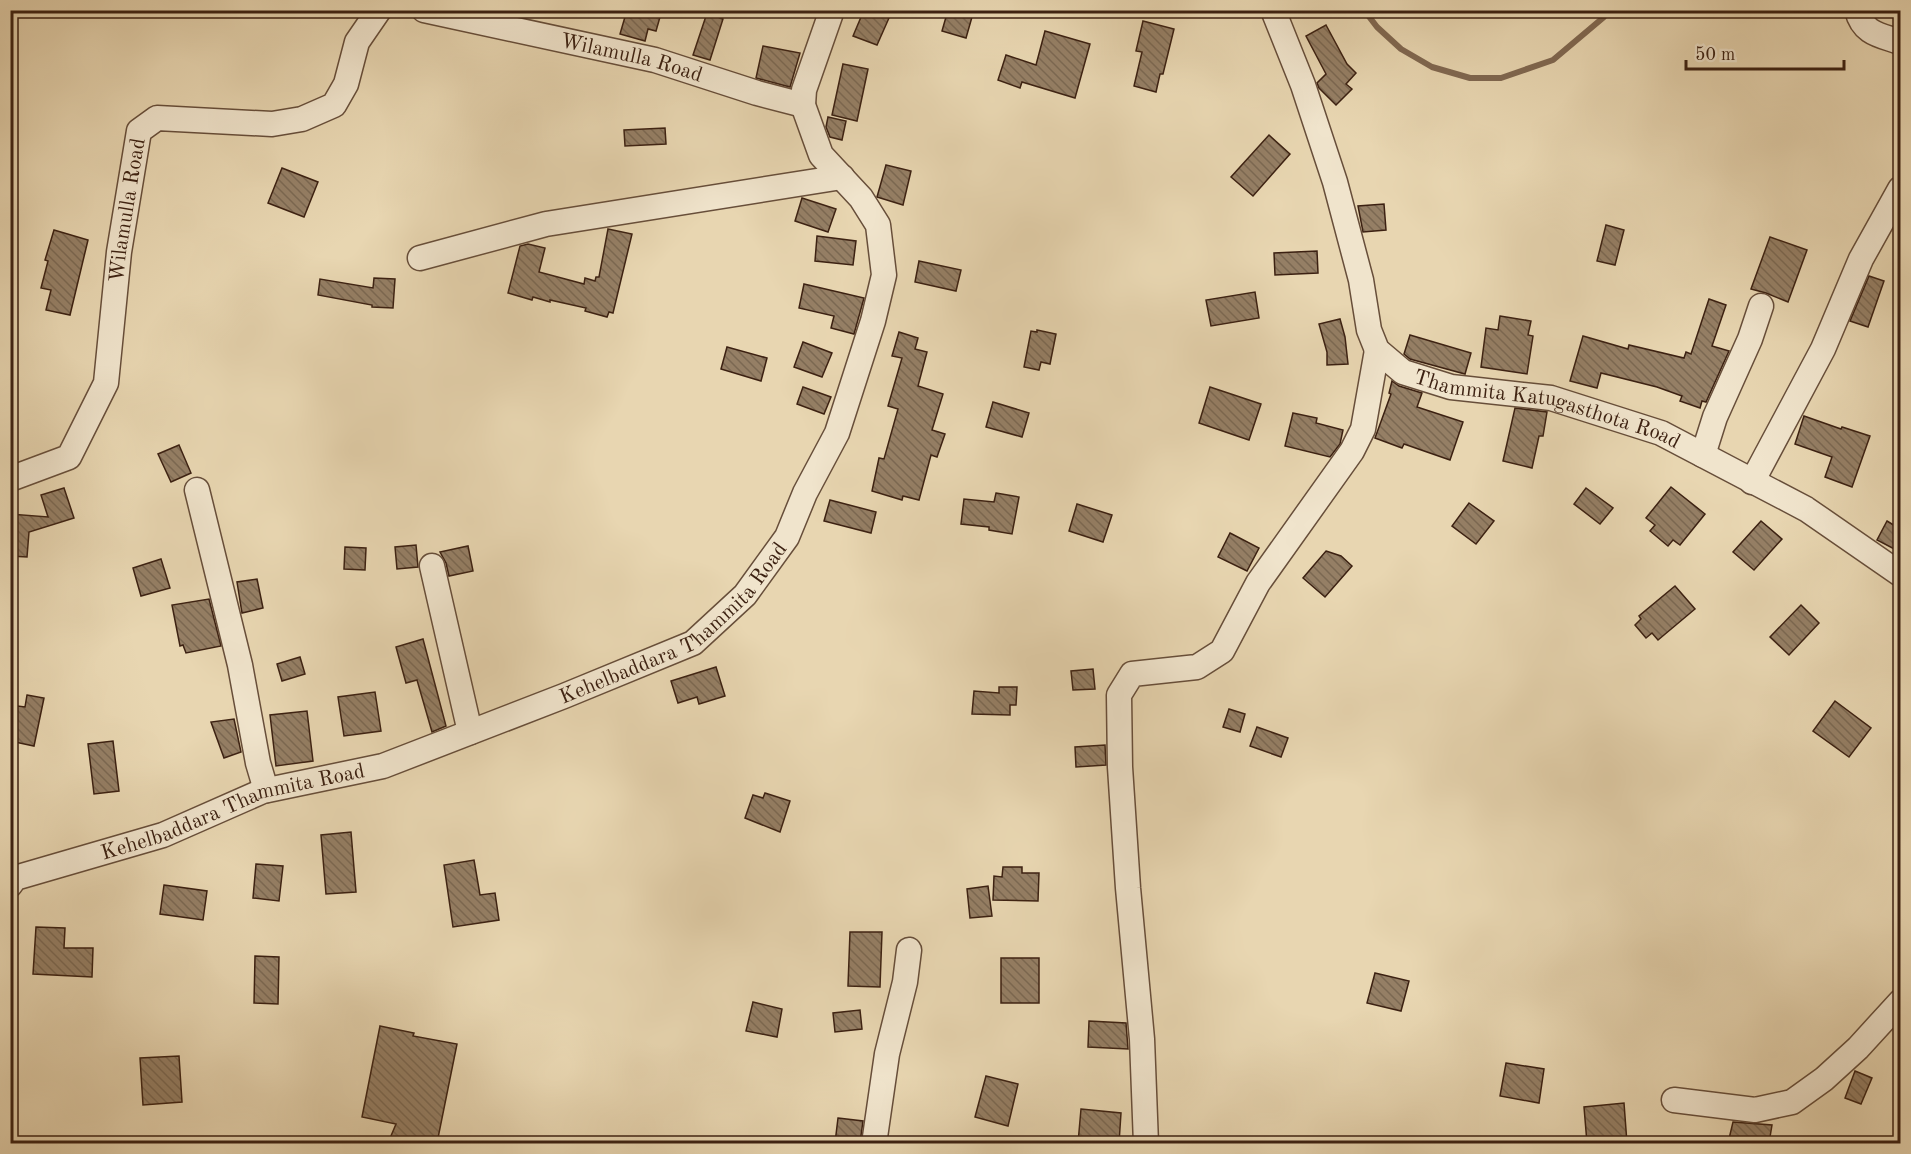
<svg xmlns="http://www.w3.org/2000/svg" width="1911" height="1154" viewBox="0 0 1911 1154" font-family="'Old Standard TT',serif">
<defs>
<pattern id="building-back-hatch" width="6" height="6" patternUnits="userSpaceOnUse" patternTransform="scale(1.5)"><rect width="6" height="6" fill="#957f65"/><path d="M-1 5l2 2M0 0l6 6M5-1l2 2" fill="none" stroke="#7b6852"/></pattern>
</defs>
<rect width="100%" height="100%" fill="#e8d6b1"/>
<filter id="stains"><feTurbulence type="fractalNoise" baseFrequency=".00333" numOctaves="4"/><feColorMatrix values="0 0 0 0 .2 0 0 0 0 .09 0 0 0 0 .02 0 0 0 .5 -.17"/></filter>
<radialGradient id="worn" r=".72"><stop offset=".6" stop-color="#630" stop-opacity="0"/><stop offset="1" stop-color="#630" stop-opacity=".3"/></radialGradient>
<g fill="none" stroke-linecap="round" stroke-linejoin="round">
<polyline stroke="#806851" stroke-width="6" points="1364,10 1377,27 1401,49 1432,67 1470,78 1501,78 1553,60 1604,17 1606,10"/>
</g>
<g fill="url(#building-back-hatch)" stroke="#3c2112" stroke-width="1.5">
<polygon points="627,10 662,10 656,31 648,29 645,41 620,34"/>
<polygon points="864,10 871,10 889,18 877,45 853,36"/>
<polygon points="948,10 974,10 966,38 942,31"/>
<polygon points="707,13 723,19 710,60 693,55"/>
<polygon points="1143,21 1174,29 1163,74 1160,74 1156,92 1134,86 1142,52 1136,51"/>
<polygon points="1326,25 1347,64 1356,73 1346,84 1352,89 1336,105 1319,88 1317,83 1326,74 1306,36"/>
<polygon points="1045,31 1090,44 1075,98 1022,82 1020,88 998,80 1006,55 1036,65"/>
<polygon points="763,46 800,53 790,87 756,78"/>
<polygon points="843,64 868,69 857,121 832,115"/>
<polygon points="828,117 846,121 842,140 830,137 826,127"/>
<polygon points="665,128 666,144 625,146 624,130"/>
<polygon points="1269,135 1290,154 1253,196 1231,177"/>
<polygon points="886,165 911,171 903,205 877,197"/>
<polygon points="282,168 318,182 304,217 268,203"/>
<polygon points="802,198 836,209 828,232 795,221"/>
<polygon points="1384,204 1386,230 1363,232 1358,206"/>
<polygon points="1606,225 1624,230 1615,265 1597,261"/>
<polygon points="608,229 632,234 613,313 609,312 607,317 585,311 586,308 550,300 550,302 533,297 532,300 508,293 520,246 528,244 545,248 539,272 584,284 585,278 595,281 596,277 599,277"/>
<polygon points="54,230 88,240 70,315 46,310 51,290 41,288 48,261 45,260"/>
<polygon points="817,236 856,241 853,265 815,261"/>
<polygon points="1770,237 1807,250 1788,302 1766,293 1751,289"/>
<polygon points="1317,251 1318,273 1275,275 1274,253"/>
<polygon points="919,261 961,270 956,291 915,282"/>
<polygon points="1869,276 1884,281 1868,327 1850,321"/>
<polygon points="374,278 395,279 393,308 372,307 372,305 318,295 320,279 373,288"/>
<polygon points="804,284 864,298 854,334 831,328 834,316 799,308"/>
<polygon points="1255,292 1259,318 1211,326 1206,300"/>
<polygon points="1709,299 1726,305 1712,346 1729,351 1706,402 1702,401 1700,408 1680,401 1682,396 1657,387 1601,373 1597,388 1570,381 1583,336 1628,349 1629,345 1684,358 1686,352 1691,354"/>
<polygon points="1500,316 1531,321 1528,335 1533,336 1527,374 1481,367 1486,328 1498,330"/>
<polygon points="1340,319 1345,337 1348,364 1327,365 1327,352 1319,324"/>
<polygon points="1037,330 1056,334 1050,364 1041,362 1039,370 1024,367 1031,331 1037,332"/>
<polygon points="899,332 918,338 915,349 927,352 918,386 943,394 932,430 945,434 937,457 931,455 919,500 903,496 902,500 872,491 879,458 884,459 898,409 888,406 902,358 892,356"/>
<polygon points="1410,335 1471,353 1465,374 1410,359 1404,354"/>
<polygon points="803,342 832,353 822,377 794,367"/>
<polygon points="727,347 767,358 761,381 721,369"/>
<polygon points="1392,381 1399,386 1422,393 1417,407 1463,422 1450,460 1404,444 1402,448 1375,438 1391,394 1389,393"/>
<polygon points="803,387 831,397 824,414 797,404"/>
<polygon points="1210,387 1261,404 1249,440 1199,423"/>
<polygon points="993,402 1029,413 1022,437 986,427"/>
<polygon points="1515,408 1547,412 1543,436 1539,436 1532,468 1503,461"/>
<polygon points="1293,413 1317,418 1316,423 1343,430 1340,444 1330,457 1285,446"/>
<polygon points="1804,416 1841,429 1842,427 1870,436 1852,487 1825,477 1832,457 1795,444"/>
<polygon points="179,445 191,473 171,482 158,454"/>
<polygon points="1671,487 1705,514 1680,545 1673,540 1668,546 1650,531 1655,525 1646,518"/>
<polygon points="64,488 74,518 29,532 27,557 10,556 10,514 48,517 41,495"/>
<polygon points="1586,488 1613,508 1600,524 1574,504"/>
<polygon points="996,493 1019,497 1012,534 989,530 989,527 961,524 964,499 994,502"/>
<polygon points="830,500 876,512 871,533 824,521"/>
<polygon points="1469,503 1494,521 1476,544 1452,526"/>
<polygon points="1077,504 1112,515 1103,542 1069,531"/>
<polygon points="1761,521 1782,539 1754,570 1733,552"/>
<polygon points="1887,521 1900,529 1900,552 1877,540"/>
<polygon points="1230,533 1259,548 1247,571 1218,557"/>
<polygon points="416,545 418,567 397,569 395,547"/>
<polygon points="468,546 473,571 449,576 446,563 440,552"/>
<polygon points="345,547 366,548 365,570 344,569"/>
<polygon points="1326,551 1341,556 1352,566 1325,597 1303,578"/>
<polygon points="161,559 170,588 141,596 133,568"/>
<polygon points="257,579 263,608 242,613 237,582"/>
<polygon points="1675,586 1695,609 1658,640 1652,633 1646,638 1635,625 1641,619 1639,616"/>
<polygon points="209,599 221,646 186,653 183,645 180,646 172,605"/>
<polygon points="1801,605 1819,623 1789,655 1770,637"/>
<polygon points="423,639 446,726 432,732 417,680 406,683 396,647"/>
<polygon points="300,657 305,674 282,681 277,664"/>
<polygon points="716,667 725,696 699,704 697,697 678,703 671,681"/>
<polygon points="1093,669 1095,689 1073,690 1071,671"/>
<polygon points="999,687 1017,687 1016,705 1010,705 1010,715 972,714 974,691 999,693"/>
<polygon points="375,692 381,731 344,736 338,697"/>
<polygon points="27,695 44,698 34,746 10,741 10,705 25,707"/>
<polygon points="1835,701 1871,728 1849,757 1813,731"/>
<polygon points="1229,709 1245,714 1240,732 1223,727"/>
<polygon points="307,711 313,761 276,766 270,715"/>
<polygon points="234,719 241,752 224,758 211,722"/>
<polygon points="1257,727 1288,738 1281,757 1250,746"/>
<polygon points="113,741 119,791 94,794 88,744"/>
<polygon points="1105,745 1106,765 1076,767 1075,747"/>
<polygon points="765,793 790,801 780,832 745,818 753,795 763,798"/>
<polygon points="351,832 356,892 326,894 321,835"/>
<polygon points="474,860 480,895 495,893 499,920 453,927 444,865"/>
<polygon points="256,864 283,866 279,901 253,898"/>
<polygon points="1003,867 1022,867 1022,873 1039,873 1038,901 993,900 994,876 1002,877"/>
<polygon points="164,885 207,891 203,920 160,914"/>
<polygon points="988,886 992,916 970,918 967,889"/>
<polygon points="36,927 65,928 64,948 93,948 92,977 33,974"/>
<polygon points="850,932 882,932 880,987 848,986"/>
<polygon points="255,956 279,957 278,1004 254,1003"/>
<rect x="1001" y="958" width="38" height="45"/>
<polygon points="1375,973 1409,981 1401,1011 1367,1003"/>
<polygon points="753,1002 782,1009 777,1037 746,1031"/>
<polygon points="860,1010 862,1029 835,1032 833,1013"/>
<polygon points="1089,1021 1126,1023 1128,1049 1088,1047"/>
<polygon points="380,1026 414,1033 413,1036 457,1044 437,1143 388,1143 396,1124 362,1117"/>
<polygon points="179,1056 182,1102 143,1105 140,1058"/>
<polygon points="1506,1063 1544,1069 1539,1103 1500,1096"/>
<polygon points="1855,1071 1872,1078 1861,1104 1845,1098"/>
<polygon points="986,1076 1018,1084 1008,1126 975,1117"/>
<polygon points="1624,1103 1627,1143 1587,1143 1584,1107"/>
<polygon points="1081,1109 1121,1113 1119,1143 1078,1143"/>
<polygon points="838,1118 863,1121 860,1143 835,1143"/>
<polygon points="1733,1122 1772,1125 1769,1143 1728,1143"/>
</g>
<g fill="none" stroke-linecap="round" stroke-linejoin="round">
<g stroke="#674e3a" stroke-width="27">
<g id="minor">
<path id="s1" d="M424,10L655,60L757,93L803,105"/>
<path id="s2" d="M1273,10L1303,85L1335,182L1361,280L1369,330L1377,350L1403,372L1451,387L1551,398L1661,433L1806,509L1900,574"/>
<path d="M1857,10C1863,34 1880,35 1900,42"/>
<polyline points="420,258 546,224 842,177"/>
<polyline points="1703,455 1715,417 1750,339 1761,306"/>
<path id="s3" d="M10,479L69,457L106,383L119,252L139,131L157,118L272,124L302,119L334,105L346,84L357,42L379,10"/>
<polyline points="1752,482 1823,349 1861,259 1900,189"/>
<polyline points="197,490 240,665 258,763 266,790"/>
<polyline points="432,566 470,732"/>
<path id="s4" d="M10,885L15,878L163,835L263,791L383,766L564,696L693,643L745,595L787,537L805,493L837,433L873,321L884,275L878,225L861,198L821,155L803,105L804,90L832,10"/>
<polyline points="1674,1100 1755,1110 1792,1102 1824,1079 1858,1048 1900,1002"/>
<polyline points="874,1144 887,1054 905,982 909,950"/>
<polyline points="1146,1144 1142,1039 1128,888 1120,767 1119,695 1132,674 1197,667 1222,651 1258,583 1352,451 1363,429 1377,350"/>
</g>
</g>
<use href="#minor" stroke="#f0e4cc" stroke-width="24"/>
</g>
<g text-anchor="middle" stroke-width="5" stroke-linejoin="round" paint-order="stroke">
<g font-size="21" fill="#3c2112" stroke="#f0e4cc">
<text dy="7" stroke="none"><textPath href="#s1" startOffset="213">Wilamulla Road</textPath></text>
<text dy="7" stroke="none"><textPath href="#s3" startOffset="320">Wilamulla Road</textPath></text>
<text dy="7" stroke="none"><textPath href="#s2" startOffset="540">Thammita Katugasthota Road</textPath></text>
<text dy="7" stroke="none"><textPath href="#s4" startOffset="723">Kehelbaddara Thammita Road</textPath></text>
<text dy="7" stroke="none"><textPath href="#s4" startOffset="237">Kehelbaddara Thammita Road</textPath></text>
</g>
</g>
<rect width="1911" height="1154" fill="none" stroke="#e8d6b1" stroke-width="36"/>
<rect x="12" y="12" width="1887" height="1130" fill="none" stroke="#3c2112" stroke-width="3"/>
<rect x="18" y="18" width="1875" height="1118" fill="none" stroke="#3c2112" stroke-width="1.5"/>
<path d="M1686 60v9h158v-9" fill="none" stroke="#3c2112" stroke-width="3"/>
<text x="1695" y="60" font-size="18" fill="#3c2112" stroke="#f0e4cc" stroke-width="4.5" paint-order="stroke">50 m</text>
<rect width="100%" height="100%" filter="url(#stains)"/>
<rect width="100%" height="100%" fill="url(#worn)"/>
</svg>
